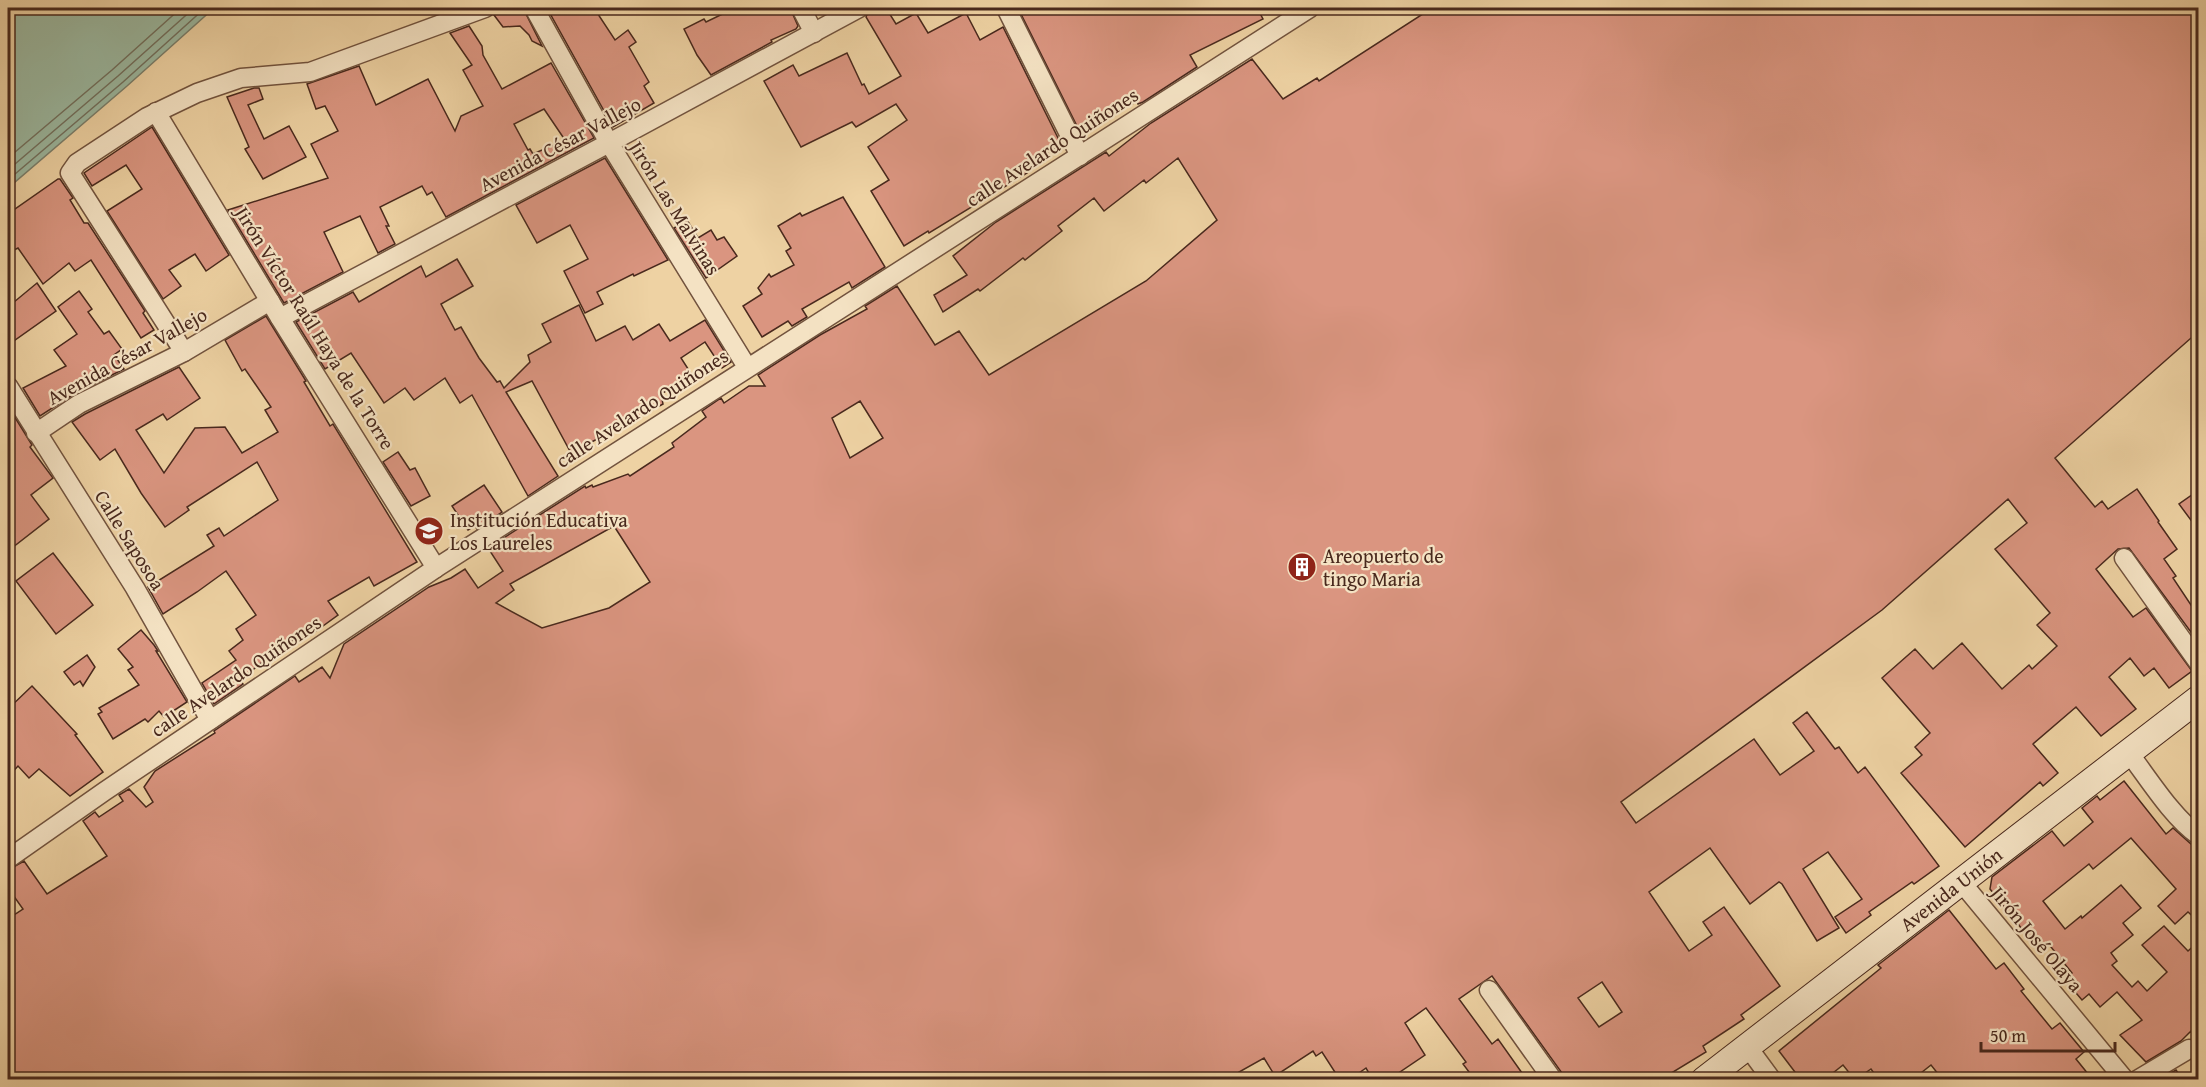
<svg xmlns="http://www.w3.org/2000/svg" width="2206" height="1087" viewBox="0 0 2206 1087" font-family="'Gentium Book Plus',serif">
<rect width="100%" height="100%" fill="#eed2a3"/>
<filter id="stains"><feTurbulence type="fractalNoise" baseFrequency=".00333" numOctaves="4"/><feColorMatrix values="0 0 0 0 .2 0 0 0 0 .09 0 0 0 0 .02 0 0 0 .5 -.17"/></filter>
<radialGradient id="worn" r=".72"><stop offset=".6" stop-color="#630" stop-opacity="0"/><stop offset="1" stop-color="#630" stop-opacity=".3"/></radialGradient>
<polygon fill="#9bb8a0" stroke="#7a7f6c" stroke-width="1.5" points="8,8 214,8 127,86 8,188"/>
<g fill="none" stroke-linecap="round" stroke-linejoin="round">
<g stroke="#72705e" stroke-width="1.5">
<polyline points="8,158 112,70 181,8"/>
<polyline points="8,170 118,76 194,8"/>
<polyline points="8,180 123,82 205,8"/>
</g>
</g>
<g fill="#da9580" stroke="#49291d" stroke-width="1.5" fill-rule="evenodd">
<polygon points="513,8 523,8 542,46 532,41 529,35 520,26 503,27 494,15 495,12"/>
<polygon points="547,8 594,8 615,40 628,30 636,42 629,47 649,82 644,86 654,103 613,127"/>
<polygon points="735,8 790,8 798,26 796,29 771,40 772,42 711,75 697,55 684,29 704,19 706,22"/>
<polygon points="870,8 886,8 896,24 916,13 928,33 966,13 980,40 1003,27 1061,144 1024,167 1027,173 929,233 928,231 904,246 871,191 889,180 868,147 907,120 896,104 856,127 852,122 801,147 764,81 793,65 799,76 847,53 862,85 864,84 869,94 901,76 866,17"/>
<polygon points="1018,8 1257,8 1263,19 1190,55 1197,67 1143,102 1138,104 1137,101 1081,134"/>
<path d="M1432,8H2199V331L2055,458L2095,507L2102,501L2108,509L2137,489L2159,521L2158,522L2177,549L2164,559L2176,576L2173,578L2199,617V643L2129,548L2118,549L2096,569L2133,617L2146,608L2192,671L2169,688L2154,668L2144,676L2130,658L2109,677L2136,709L2101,736L2076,707L2033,744L2058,773L2043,786L2040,782L1965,847L1901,773L1922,755L1915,747L1930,733L1882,678L1915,649L1933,669L1962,643L2002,689L2029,665L2032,669L2057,646L2037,625L2050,613L1995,549L2027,523L2008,499L1882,610L1621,802L1636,823L1754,739L1780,775L1814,751L1793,723L1807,712L1835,749L1839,747L1858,773L1865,767L1939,866L1914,884L1912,882L1869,912L1871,915L1846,933L1835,917L1862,899L1828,852L1803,869L1839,928L1817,941L1782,884L1779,882L1750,904L1710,848L1649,892L1689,951L1712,935L1703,922L1724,907L1780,986L1741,1015L1744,1019L1703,1046L1706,1052L1660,1080H1564L1562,1073L1492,976L1459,999L1492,1044L1498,1039L1527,1080H1475L1463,1064L1466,1062L1426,1008L1405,1023L1425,1055L1388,1080H1373L1366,1068L1349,1080H1340L1322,1052L1316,1056L1313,1051L1275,1076L1264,1058L1239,1072L1244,1080H8V919L23,909L8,888V870L24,861L47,894L107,856L83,821L95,812L99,817L123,801L119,795L129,789L146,807L153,802L144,787L155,771L215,733L214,731L295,676L299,682L322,667L330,678L344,644L429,587L451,578L465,569L478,588L503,571L488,548L585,486L586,488L592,485L593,487L628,474L630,476L674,447L672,443L706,417L702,411L721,398L724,403L749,386H765L758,375L820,335L867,309L865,306L897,286L935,345L959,331L989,375L1146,281L1217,220L1178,158L1146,183L1144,180L1104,211L1094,198L1058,226L1062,231L1025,260L1023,258L980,291L978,289L943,312L934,295L967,275L953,256L996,222L1106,152L1109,156L1151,123L1252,59L1283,99L1317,78L1319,81ZM860,401L883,438L850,458L832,418ZM614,526L650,582L609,608L542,628L496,603L514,590L510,584ZM1602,982L1622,1012L1599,1027L1578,998Z"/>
<path d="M469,26L482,46L483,55L502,89L551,63L594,138L446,217L432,192L427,195L422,186L380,207L389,226H386L395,244L378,253L360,216L324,232L343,272L284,303L228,210L328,178L311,144L338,131L325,106L316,109L307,84L359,66L376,105L428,79L455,131L461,116L483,106L463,70L472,65L450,33ZM544,109L565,140L533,154L530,149L528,150L514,124Z"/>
<polygon points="254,88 259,88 263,99 248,105 264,139 289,126 306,157 263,179 245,149 249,147 227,97"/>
<polygon points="152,127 229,255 206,271 195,254 169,270 181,286 163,299 107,211 142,189 126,165 92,186 84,173"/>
<polygon points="605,158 668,260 634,276 633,274 597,292 603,304 585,313 564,271 588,259 570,225 537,243 516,205"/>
<polygon points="58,179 60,179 73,198 70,200 84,223 88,223 145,311 143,313 154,330 141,338 91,260 75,271 69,263 43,284 18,248 14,250 8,242 8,214"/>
<polygon points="843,197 885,267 852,288 849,282 802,309 807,317 792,326 788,321 762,337 743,306 762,294 758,288 769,274 771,277 794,265 786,251 791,248 778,226 800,213 802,216"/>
<polygon points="687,220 698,238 711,230 717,240 724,237 737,256 706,278 674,228"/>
<polygon points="457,259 473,286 441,304 455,330 461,327 479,358 497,382 500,381 504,388 530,362 528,355 551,342 542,324 579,305 596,341 625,326 633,340 659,324 670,341 705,320 731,362 722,368 705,342 681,358 692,375 661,394 663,404 571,453 532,381 506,392 558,476 528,496 472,395 460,403 445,378 414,400 405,388 384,403 351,353 325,369 296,322 353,292 359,302 421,266 426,277"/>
<polygon points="37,283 56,311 8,345 8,307"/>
<polygon points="79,291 92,309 88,312 104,334 109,331 122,349 114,355 124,369 74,394 40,416 23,388 66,366 54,350 77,334 58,307"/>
<polygon points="266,316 306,381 304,382 330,426 333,424 417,562 374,586 369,577 328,601 338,615 305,639 302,634 270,656 240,680 243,684 214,704 202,683 236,660 229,651 243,640 236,629 256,615 226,571 197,592 163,614 148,587 214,546 207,535 219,528 224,536 278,500 257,462 187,507 189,510 165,527 141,493 115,449 100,460 72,422 85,414 179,367 200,398 167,420 163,414 136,430 164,473 195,428 225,427 242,453 278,432 265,410 271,407 245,369 242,371 225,340"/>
<polygon points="8,406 32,445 30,447 53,478 31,495 49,519 8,551"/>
<polygon points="398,452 410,470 415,468 430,496 411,506 383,462"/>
<polygon points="484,485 502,512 477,529 475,526 468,530 452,506"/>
<polygon points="2199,490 2199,531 2179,504"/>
<polygon points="53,553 93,605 56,634 16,581"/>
<polygon points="141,630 154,645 158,651 156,651 187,702 164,717 159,711 148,722 145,719 113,739 98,714 102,712 99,708 139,685 128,670 133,667 118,649"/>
<polygon points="87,655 95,667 83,686 80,681 74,685 64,672"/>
<polygon points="32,686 77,734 75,735 103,772 70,796 39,769 29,778 18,766 8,777 8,709"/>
<polygon points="2124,781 2166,834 2173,828 2191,844 2199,846 2199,922 2188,912 2175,924 2158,906 2176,889 2131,838 2093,869 2089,864 2043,901 2065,929 2081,916 2082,918 2121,885 2141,908 2123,923 2133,935 2111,953 2117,961 2112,965 2132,987 2138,981 2147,991 2167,972 2142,945 2164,926 2188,951 2199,941 2199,1039 2191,1031 2181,1041 2146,1062 2120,1035 2142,1020 2117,992 2100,1007 2089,994 2082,1000 2065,980 2072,973 2047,942 2038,949 1990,889 1992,877 2052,831 2064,846 2093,822 2082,808 2097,796 2100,800"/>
<polygon points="1949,910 1996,969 2004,963 2024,989 2021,991 2052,1029 2060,1023 2084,1052 2076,1059 2093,1080 1943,1080 1931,1065 1912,1080 1879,1080 1871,1069 1855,1080 1843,1065 1824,1080 1801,1080 1779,1051 1881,968 1878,965"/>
<polygon points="2176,1070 2183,1080 2162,1078"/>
</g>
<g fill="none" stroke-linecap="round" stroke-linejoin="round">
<g stroke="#72533e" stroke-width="21">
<g id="minor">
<polyline points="534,8 609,143 747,367"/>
<polyline points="801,8 814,33"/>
<polyline points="1006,8 1080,156"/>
<polyline points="156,112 280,318 436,568"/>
<polyline points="280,318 609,143 859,8"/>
<polyline points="184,352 70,173 77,163 147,117 197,93 241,78 310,72 485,8"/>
<polyline points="8,386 135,588 210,720"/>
<polyline points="36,433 79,404 184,352 270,301"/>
<polyline points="2124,558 2198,662"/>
<path d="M2129,753C2148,778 2173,818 2198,835"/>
<polyline points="8,859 105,791 436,568 1310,8"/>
<polyline points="1962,883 2125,1080"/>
<polyline points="1489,990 1553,1080"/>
<polyline points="1747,1046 1772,1080"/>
<polyline points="2137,1080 2189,1049"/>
</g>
</g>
<g stroke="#49291d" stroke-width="28">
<g id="secondary">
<path id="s1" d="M1704,1080L2198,699"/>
</g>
</g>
<use href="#minor" stroke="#f4e2c3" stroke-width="18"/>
<use href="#secondary" stroke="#f4e2c3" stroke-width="26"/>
</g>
<defs>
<g id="school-disc" transform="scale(1.5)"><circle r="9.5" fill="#8f2418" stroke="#f4e2c3"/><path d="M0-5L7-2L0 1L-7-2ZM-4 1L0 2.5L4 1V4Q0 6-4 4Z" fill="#fff"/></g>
<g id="building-disc" transform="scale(1.5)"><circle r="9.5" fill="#8f2418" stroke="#f4e2c3"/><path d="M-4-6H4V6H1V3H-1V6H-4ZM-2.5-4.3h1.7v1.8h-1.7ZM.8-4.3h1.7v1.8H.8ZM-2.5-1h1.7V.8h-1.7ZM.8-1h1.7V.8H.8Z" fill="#fff"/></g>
</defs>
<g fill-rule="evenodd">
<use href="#school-disc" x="429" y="531"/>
<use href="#building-disc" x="1302" y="567"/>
</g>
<g text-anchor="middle" stroke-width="4.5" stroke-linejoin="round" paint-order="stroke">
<g font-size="20" fill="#49291d" stroke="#f4e2c3">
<text transform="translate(560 144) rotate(-28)" y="7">Avenida César Vallejo</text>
<text transform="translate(1052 147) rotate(-33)" y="7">calle Avelardo Quiñones</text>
<text transform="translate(675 208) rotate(58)" y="7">Jirón Las Malvinas</text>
<text transform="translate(315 328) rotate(58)" y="7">Jirón Víctor Raúl Haya de la Torre</text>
<text transform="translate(127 356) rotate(-29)" y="7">Avenida César Vallejo</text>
<text transform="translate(642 408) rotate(-33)" y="7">calle Avelardo Quiñones</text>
<text transform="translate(130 540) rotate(58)" y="7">Calle Saposoa</text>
<text transform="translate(236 676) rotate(-34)" y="7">calle Avelardo Quiñones</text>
<text dy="7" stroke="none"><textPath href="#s1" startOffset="312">Avenida Unión</textPath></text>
<text transform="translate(2037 939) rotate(50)" y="7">Jirón José Olaya</text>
</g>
<g font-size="20" fill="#49291d" stroke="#f4e2c3" text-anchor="start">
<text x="450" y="527">Institución Educativa<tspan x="450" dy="23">Los Laureles</tspan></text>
<text x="1323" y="563">Areopuerto de<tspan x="1323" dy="23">tingo Maria</tspan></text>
</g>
</g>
<rect width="2206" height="1087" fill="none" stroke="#eed2a3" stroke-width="30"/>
<rect x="9" y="9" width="2188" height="1069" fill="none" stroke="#49291d" stroke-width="3"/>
<rect x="15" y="15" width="2176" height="1057" fill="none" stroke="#49291d" stroke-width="1.5"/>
<path d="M1981 1042v9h134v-9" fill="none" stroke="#49291d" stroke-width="3"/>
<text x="1990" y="1042" font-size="18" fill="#49291d" stroke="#f4e2c3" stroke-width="4.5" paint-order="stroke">50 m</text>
<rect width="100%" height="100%" filter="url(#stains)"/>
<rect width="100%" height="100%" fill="url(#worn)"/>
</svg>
